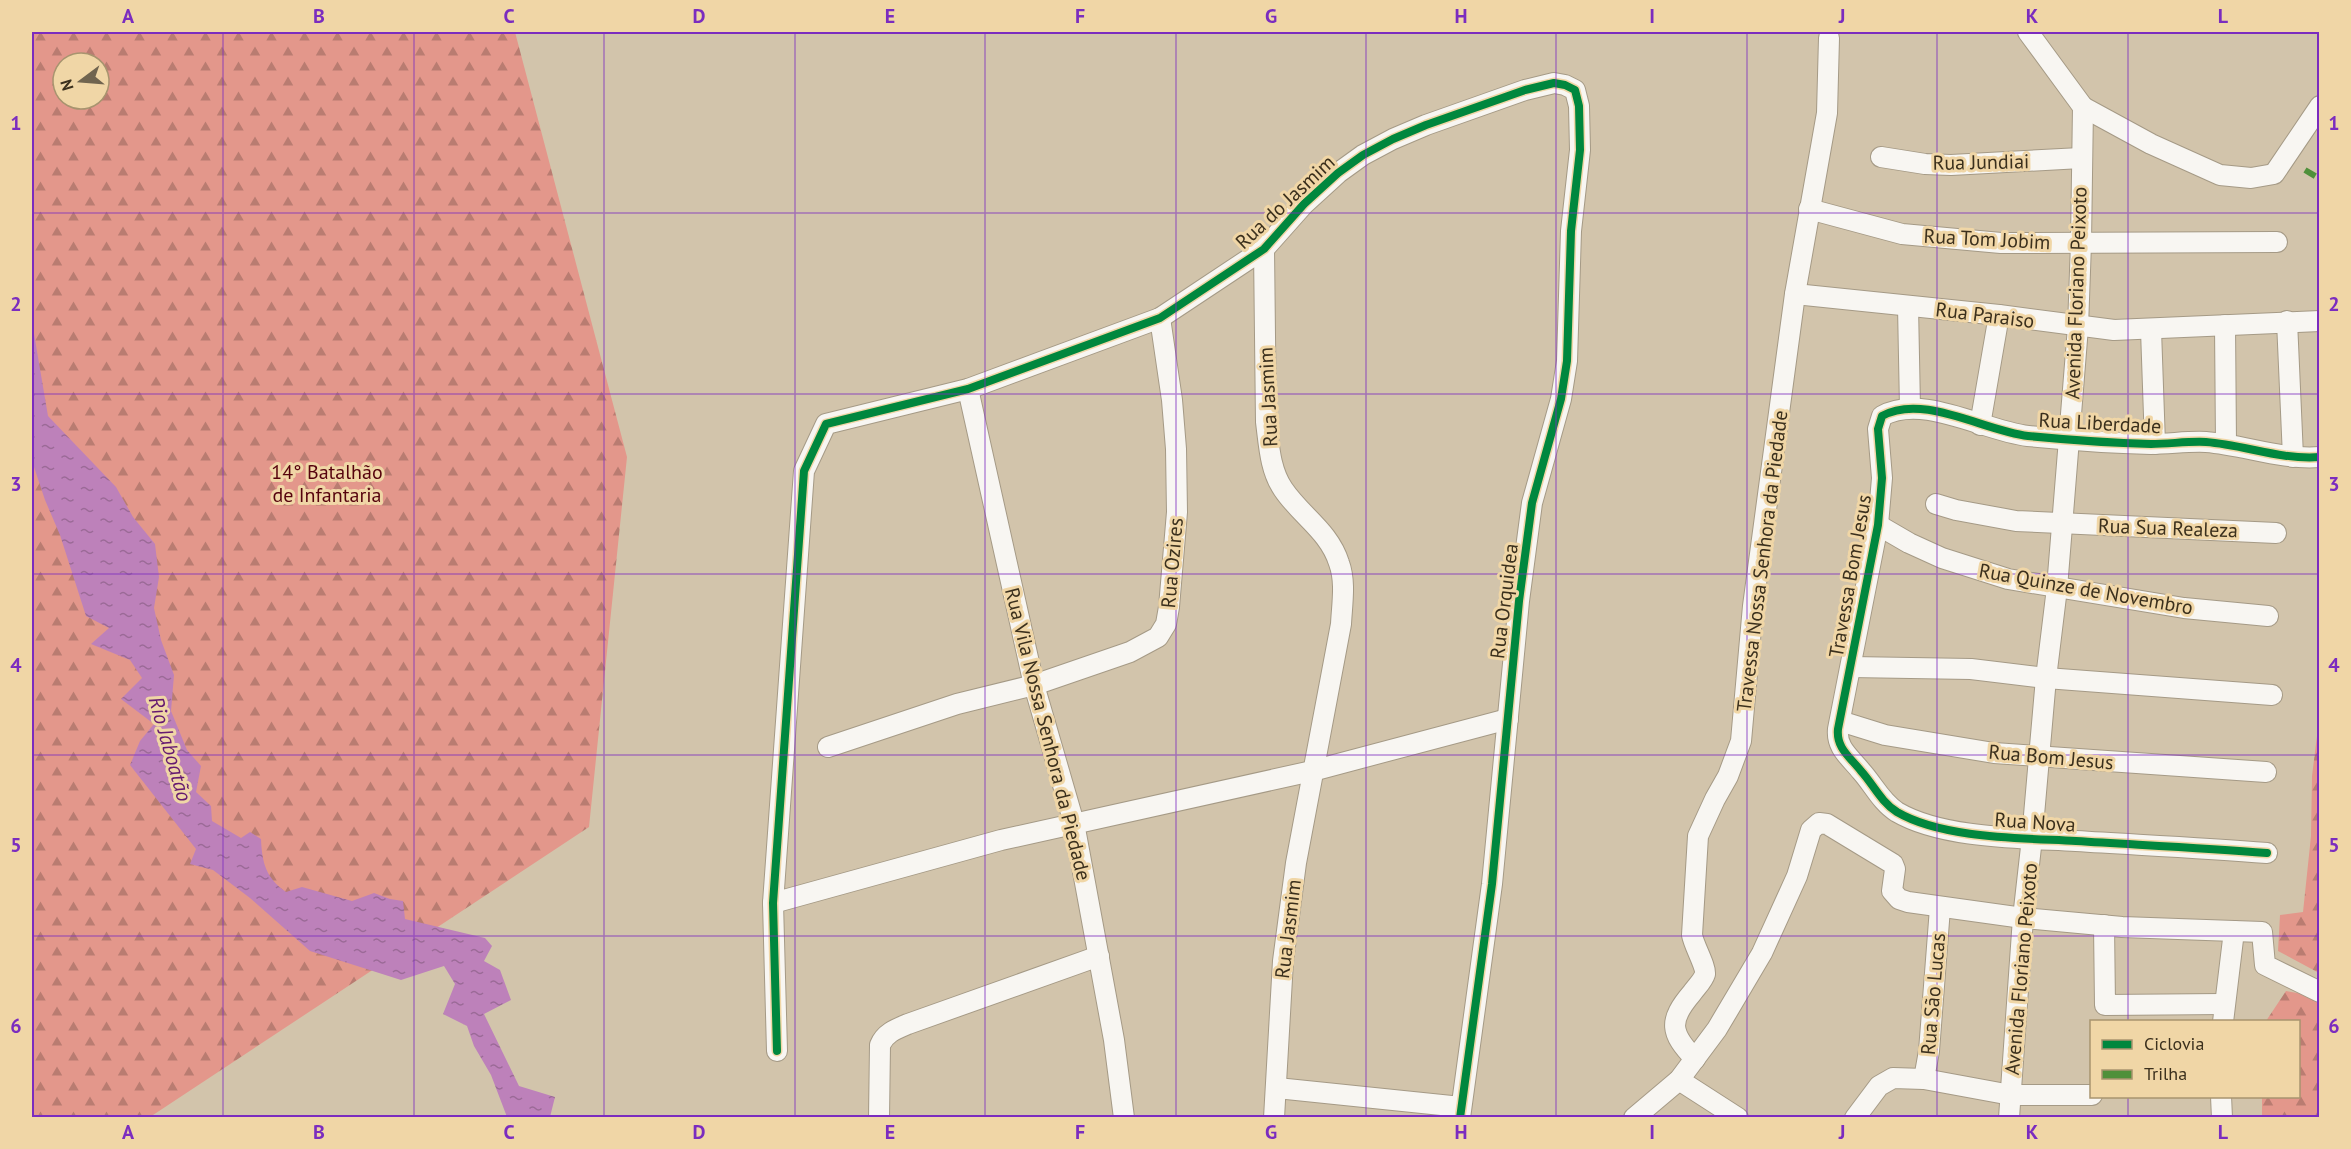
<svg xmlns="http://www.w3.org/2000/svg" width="2351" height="1149" viewBox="0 0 2351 1149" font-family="'PT Sans',sans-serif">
<defs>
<pattern id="forest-firs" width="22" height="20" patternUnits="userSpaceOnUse" patternTransform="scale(1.5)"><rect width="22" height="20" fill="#e3978b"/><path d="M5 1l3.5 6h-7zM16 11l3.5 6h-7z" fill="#b97c71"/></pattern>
<pattern id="water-ripples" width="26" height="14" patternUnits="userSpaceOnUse" patternTransform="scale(1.5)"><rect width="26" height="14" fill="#bd81ba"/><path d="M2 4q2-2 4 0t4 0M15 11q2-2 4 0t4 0" fill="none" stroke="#9b6a97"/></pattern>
</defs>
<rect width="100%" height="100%" fill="#d2c4ab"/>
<g fill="url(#forest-firs)" fill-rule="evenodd">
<path d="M32,32H515L627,457L589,827L150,1117H32ZM63,63H99V99H63Z"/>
<polygon points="2319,720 2319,973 2278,951 2280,915 2303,912 2311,836 2312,776"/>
<polygon points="2286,991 2319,997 2319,1117 2262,1117 2262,1097 2298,1096 2298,1022 2266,1021"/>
</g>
<path fill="url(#water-ripples)" d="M32,322L48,416L116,487L133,517L155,544L159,577L154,608L161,640L174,675L171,711L187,750L201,766L196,792L211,806L212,821L241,838L250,832L261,839C262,863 266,878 286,892L302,887L352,901L374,893L390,899L403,901L405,919L485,938L492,946L484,961L500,970L511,1000L484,1014L519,1086L555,1097L550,1117H507L491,1075L474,1046L467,1026L443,1014L455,984L444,966L401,980L310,951L250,898L213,870L190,864L196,849L130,765L140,741L154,724L121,699L142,678L130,660L91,644L109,628L86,616L60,535L45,500L32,461Z"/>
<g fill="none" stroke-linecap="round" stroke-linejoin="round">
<g stroke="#a59a86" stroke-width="22">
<g id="minor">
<polyline points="2083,107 2151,144 2220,175 2251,178 2274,174 2320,106"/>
<polyline points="1881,157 1925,164 1951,165 2081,158"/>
<polyline points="1809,209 1902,234 2001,243 2277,242"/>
<path d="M1264,249L1266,422C1269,445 1270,470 1283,489C1301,516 1329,531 1339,563C1346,582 1342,604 1341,624L1296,863L1283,961L1274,1118"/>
<polyline points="1795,294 1999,315 2114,330 2320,321"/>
<polyline points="1908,306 1910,408"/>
<polyline points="2287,321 2293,457"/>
<polyline points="2225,325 2226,444"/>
<polyline points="2151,330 2155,444"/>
<polyline points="968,389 1034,685 1074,823 1114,1040 1124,1118"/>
<polyline points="1980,425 1999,315"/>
<polyline points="1936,504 1956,510 2016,521 2276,533"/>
<polyline points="1878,525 1909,543 1942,558 2008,579 2184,608 2268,616"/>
<polyline points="1851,667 1971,669 2046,678 2272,695"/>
<polyline points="1840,721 1885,735 1994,753 2266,772"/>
<polyline points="828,747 957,704 1034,685 1130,652 1158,637 1166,624 1169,607 1177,512 1176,449 1172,400 1160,318"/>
<path d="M2267,853C2203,848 2140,845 2076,841C2024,838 1943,839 1897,812C1881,802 1873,784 1861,771C1850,757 1836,748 1838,729L1878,525L1882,478L1878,429L1882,416C1923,393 1984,431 2028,436C2069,440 2111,443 2151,444C2170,444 2188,441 2206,442C2245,445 2280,460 2320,457"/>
<polyline points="773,903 1001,840 1312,771 1508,719"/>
<polyline points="2104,925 2105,1005 2223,1004"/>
<polyline points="2223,1022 2234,931"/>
<polyline points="777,1051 773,903 804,471 826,424 968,389 1160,318 1264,249 1304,204 1338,173 1363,155 1393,139 1426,125 1525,90 1554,83 1565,85 1575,90 1579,106 1580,150 1571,231 1567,361 1561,399 1532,503 1519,601 1492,884 1460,1118"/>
<path d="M1695,1059C1670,1033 1668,1021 1692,993C1696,987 1703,981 1705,974C1706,966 1694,946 1692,935L1698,836L1715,799L1728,776L1741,741L1753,606L1795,294L1827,113L1829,38"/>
<polyline points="1924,1079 1929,1051 1940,908"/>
<polyline points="1679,1080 1738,1118"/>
<polyline points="1277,1088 1461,1107"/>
<polyline points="2221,1096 2222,1118"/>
<path d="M879,1118L880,1045C885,1033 896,1029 908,1024L1099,956"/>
<polyline points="1634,1118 1679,1080 1717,1029 1762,953 1797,876 1811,830 1819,823 1827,824 1893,864 1895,869 1892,891 1899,899 1908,902 2023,918 2122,927 2262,932 2265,965 2320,992"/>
<polyline points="1855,1118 1879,1086 1893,1078 1924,1079 2011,1095 2092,1095"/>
<polyline points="2009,1118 2023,918 2032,838 2046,678 2057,588 2069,439 2078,327 2081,243 2083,107 2028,32"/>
</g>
</g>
<use href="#minor" stroke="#f8f6f2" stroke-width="20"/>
<polyline stroke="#4f903a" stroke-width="6" stroke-dasharray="12 6" stroke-linecap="butt" points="2305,170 2320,179"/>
<g stroke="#f0d6a6" stroke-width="11">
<g id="cycleway">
<path d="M2267,853C2203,848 2140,845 2076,841C2024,838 1943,839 1897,812C1881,802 1873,784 1861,771C1850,757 1836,748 1838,729L1878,525L1882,478L1878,429L1882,416C1923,393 1984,431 2028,436C2069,440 2111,443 2151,444C2170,444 2188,441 2206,442C2245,445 2280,460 2320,457"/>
<polyline points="777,1051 773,903 804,471 826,424 968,389 1160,318 1264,249 1304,204 1338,173 1363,155 1393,139 1426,125 1525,90 1554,83 1565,85 1575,90 1579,106 1580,150 1571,231 1567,361 1561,399 1532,503 1519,601 1492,884 1460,1118"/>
</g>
</g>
<use href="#cycleway" stroke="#00873e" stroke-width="8"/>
</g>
<path fill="none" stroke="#7b2cbf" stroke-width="1.5" stroke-opacity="0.55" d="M223,32V1118M414,32V1118M604,32V1118M795,32V1118M985,32V1118M1176,32V1118M1366,32V1118M1556,32V1118M1747,32V1118M1937,32V1118M2128,32V1022M32,213H2320M32,394H2320M32,574H2320M32,755H2320M32,936H2320M2128,1096V1118"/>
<g text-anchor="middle" stroke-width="6" stroke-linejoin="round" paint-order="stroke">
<g font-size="20" fill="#3b301d" stroke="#f0d6a6">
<text transform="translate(1981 162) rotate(-1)" y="7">Rua Jundiai</text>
<text transform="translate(1285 202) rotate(-43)" y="7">Rua do Jasmim</text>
<text transform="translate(1987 239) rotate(3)" y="7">Rua Tom Jobim</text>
<text transform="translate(2076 293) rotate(-88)" y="7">Avenida Floriano Peixoto</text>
<text transform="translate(1985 315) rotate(7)" y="7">Rua Paraiso</text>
<text transform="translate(1268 397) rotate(-93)" y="7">Rua Jasmim</text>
<text transform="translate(2100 423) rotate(3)" y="7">Rua Liberdade</text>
<text transform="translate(2168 528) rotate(2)" y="7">Rua Sua Realeza</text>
<text transform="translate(1762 561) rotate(-83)" y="7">Travessa Nossa Senhora da Piedade</text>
<text transform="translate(1172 563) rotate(-85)" y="7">Rua Ozires</text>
<text transform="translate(1850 576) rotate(-80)" y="7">Travessa Bom Jesus</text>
<text transform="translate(2086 589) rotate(10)" y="7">Rua Quinze de Novembro</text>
<text transform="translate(1504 601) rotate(-83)" y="7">Rua Orquidea</text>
<text transform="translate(1048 734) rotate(76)" y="7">Rua Vila Nossa Senhora da Piedade</text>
<text transform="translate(2051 757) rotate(5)" y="7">Rua Bom Jesus</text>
<text transform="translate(2035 822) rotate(4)" y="7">Rua Nova</text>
<text transform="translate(1288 929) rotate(-83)" y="7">Rua Jasmim</text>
<text transform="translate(2021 969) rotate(-85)" y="7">Avenida Floriano Peixoto</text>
<text transform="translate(1933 994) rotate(-85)" y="7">Rua São Lucas</text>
</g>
<g font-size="20" fill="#55020d" stroke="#f0d6a6">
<text x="327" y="479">14° Batalhão<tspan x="327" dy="23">de Infantaria</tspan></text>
</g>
<g font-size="21" font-style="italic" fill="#651a70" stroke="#f0d6a6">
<text transform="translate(170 749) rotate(74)" y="7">Rio Jaboatão</text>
</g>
</g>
<rect width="2351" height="1149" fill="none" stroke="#f0d6a6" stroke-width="66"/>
<rect x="2090" y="1020" width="210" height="78" fill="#f0d6a6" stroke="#a8946f" stroke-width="1.5"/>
<rect x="2102" y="1040" width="30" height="9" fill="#00873e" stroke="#a8946f" stroke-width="1.5"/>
<text x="2144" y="1050" font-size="18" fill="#3b301d">Ciclovia</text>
<rect x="2102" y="1070" width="30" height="9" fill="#4f903a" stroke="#a8946f" stroke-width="1.5"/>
<text x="2144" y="1080" font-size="18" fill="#3b301d">Trilha</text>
<g transform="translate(81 81) rotate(254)"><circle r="28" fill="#f0d6a6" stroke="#a8946f" stroke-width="1.5"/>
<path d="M0-4.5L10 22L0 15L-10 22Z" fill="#70644f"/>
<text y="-9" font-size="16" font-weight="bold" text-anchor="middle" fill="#3b301d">N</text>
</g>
<rect x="33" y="33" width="2285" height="1083" fill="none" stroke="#7b2cbf" stroke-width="2"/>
<g font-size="20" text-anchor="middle" font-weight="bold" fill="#7b2cbf">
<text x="128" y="23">A</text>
<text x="319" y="23">B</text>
<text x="509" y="23">C</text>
<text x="699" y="23">D</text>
<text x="890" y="23">E</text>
<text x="1080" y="23">F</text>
<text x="1271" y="23">G</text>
<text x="1461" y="23">H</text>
<text x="1652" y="23">I</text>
<text x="1842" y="23">J</text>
<text x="2032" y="23">K</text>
<text x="2223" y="23">L</text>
<text x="16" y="130">1</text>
<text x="2334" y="130">1</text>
<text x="16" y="311">2</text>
<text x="2334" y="311">2</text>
<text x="16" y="491">3</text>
<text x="2334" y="491">3</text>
<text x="16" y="672">4</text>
<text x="2334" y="672">4</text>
<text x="16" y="852">5</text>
<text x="2334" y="852">5</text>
<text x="16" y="1033">6</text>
<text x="2334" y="1033">6</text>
<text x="128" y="1139">A</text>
<text x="319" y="1139">B</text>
<text x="509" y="1139">C</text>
<text x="699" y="1139">D</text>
<text x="890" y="1139">E</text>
<text x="1080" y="1139">F</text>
<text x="1271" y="1139">G</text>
<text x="1461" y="1139">H</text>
<text x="1652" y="1139">I</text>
<text x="1842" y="1139">J</text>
<text x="2032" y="1139">K</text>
<text x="2223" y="1139">L</text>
</g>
</svg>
